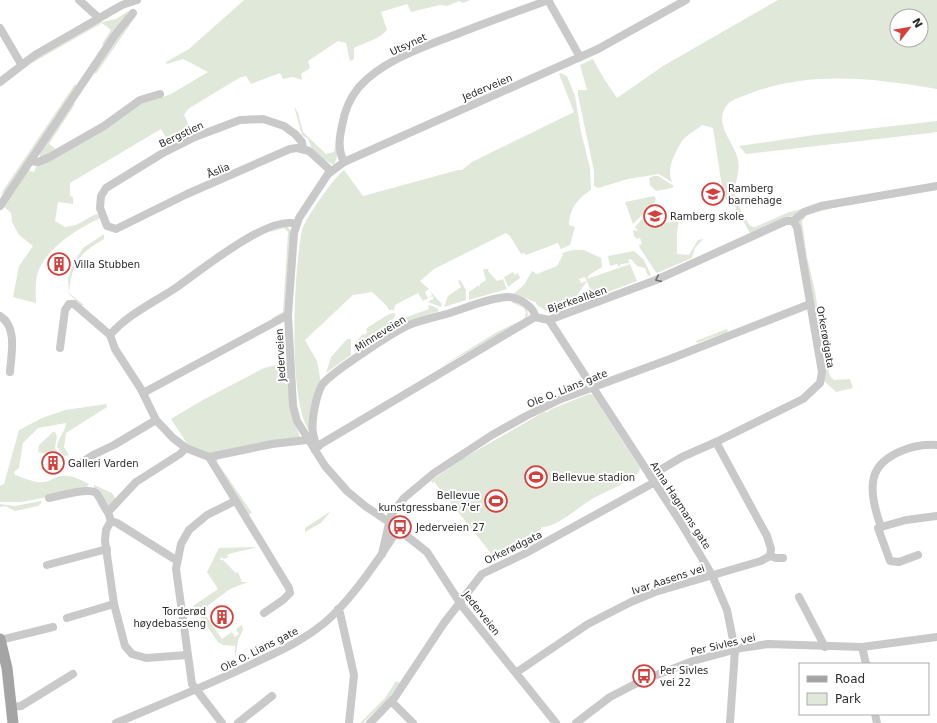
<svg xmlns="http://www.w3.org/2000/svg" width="937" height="723" viewBox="0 0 937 723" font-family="'DejaVu Sans',sans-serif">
<rect width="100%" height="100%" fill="#fff"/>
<g fill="#e0e8da" fill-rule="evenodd">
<path d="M244,0H470L463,3L459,1L447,6L440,5L411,12L407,4L381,12L387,30C381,38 364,43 354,48V59L350,61L346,43L338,41L308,61L310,68L301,74L302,80L293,77L283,79L280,73L251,84L246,76L239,78L188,109L184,115L194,136L171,146L161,129L70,183V196L73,197V204L58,202L55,221L65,227L76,225L96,214L100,215V218C76,230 45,248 37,275C35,284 36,295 36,303L13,297L19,266L33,246L19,235L12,222L11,213L3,206L28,170L34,172L37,164L133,107L162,95L163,97L171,94L208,72L183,59L167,64L166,62L189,49Z"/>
<path d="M778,0H937V89C874,78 807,70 746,95C738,98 727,101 724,110C716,128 735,143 738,160C740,170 737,177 735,187C733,199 744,216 750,226L755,227L789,212L806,208L795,215L750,233L734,205L730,207L723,193L713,128L702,125C696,130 687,135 682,141C675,152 665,171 673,183L659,174L628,179L598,188L594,186V171L578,95V90H587L580,65L593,59C600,73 608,85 617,98L663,66ZM897,16H921V40H897Z"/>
<polygon points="130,10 104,45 102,44 111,30 102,23 32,63 34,60 98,23 116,19"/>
<polygon points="134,16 136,16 96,74 94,72 121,30"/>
<path d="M561,73L567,76L575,96L581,132L590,168L591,190C578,198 569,209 569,225L575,227L570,245L561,249L558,243L526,255L524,253L521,254L510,236L506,233L434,269L420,281L429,289L425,292L428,298L432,295L430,291L442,304L441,307L428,302L434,298L432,296L423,301L418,293L395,305L394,310H389L386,305L372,292L353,295L305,340L317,361L321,383L310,432C287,403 294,267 302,230C305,219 334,177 344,170L363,196L458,170H462L472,162L574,112L559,74Z"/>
<polygon points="75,84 77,87 8,190 0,195"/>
<polygon points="74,103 75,104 49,144 58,151 41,159 39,153"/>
<polygon points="294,106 298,113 303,132 326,154 334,152 339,121 337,157 334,165 321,158 312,149 308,139 302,135"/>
<polygon points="937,121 937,132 930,133 746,154 739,146 814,135"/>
<polygon points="653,176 658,176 674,186 672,188 656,191 650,185 649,178"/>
<polygon points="937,187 937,190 833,208 807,215 802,221 807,257 815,291 825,356 830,376 834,380 850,379 853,388 836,392 824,381 798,221 799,218 825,207"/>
<polygon points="654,196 656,199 654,203 633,224 625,202"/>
<polygon points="650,210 655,211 665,223 679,220 677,233 677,254 689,255 698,240 703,239 695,248 692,258 657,273 655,271 640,248 639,245 642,244 640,238 637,239 634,236 633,230 638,231 635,227"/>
<polygon points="283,227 288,227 291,231 284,315 273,319 272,318 283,312 288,232 284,228 271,232 271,231"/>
<path d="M104,234V239C79,254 72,262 69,293L84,305H81L69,294L68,278L74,262L83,248Z"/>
<polygon points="573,250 584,250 601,258 602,267 589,275 587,279 630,264 637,281 587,300 593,296 585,277 579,279 581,283 587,281 578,294 579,299 571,302 569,297 567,300 567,307 550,313 537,305 535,301 534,302 521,296 512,295 524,285 532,271 537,274 557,266 563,255 562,253"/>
<polygon points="634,251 644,260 651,275 648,276 645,268 637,266 631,259 628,260 630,263 621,264 619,267 617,264 610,266 608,256"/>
<polygon points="483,269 489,269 488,271 497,281 503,279 507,289 469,300 469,292 479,285 480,288 480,284 486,280"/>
<polygon points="513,272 515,275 518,273 520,278 508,287 504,277"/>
<polygon points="460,280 466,290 466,300 444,307 448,296 461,287 458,281"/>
<polygon points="513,301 527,309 528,315 525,320 437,369 497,332 524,319 526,313 524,308 511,302"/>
<polygon points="430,305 437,308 439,311 417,318 395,328 402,315 404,318 429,309 428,306"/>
<path d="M393,313L396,314L387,328L354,352L356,342L363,334L365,335L367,332L366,329C371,325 388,314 393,313Z"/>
<polygon points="727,329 728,332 697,343 696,341"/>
<polygon points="347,339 351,339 351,355 326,373 331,357"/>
<polygon points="287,362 291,413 300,437 209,453 188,445 171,419 201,401 264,368"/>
<path d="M589,394L593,395L640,468C639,476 630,478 624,481V483C613,489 598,495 589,501C579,507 555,528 542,527L539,532L494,557L434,482L432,483L431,481L460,460L544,412H548L549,410Z"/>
<path d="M106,404L107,407L66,433L64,447L69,455L64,456L57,447C58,437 65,433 66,423L38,428L23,443L19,468L14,472L15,475C24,478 34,483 44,482C51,481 57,476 62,476C72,475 81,480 89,484L85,490L21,502H0V486L4,484L19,430L42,418L65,410Z"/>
<polygon points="53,432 55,432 57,436 55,448 60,457 38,452 39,445"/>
<polygon points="219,456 217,462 252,513 248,515 215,460"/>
<polygon points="94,485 112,493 115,498 115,502 107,507 94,488"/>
<polygon points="41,501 42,502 38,506 15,511 5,506 0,507 0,504 15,506"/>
<polygon points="331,511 321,523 305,532 305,528"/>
<path d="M257,547C246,551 237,551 227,555L228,557L224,559L221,557L220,560H223L236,573L238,572L242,582H248L230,589L202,610L222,639L232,632L235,637L239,634L236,629L242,625L243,630L238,640L235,661V646L223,645L218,642L193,606L218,589L207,572L219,548Z"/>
<polygon points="396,681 400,683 387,700 363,723 360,723 385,698"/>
</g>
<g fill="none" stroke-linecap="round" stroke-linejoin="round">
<g stroke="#c9c9c9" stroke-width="8">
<polyline points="79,0 99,18"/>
<polyline points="548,0 580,57"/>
<polyline points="0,28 21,64"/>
<polyline points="0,82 35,55 122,5 137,0"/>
<polyline points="303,148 302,142 295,134 284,126 263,119 240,120 195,137 163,153 106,188 101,196 100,208 107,226 116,229 187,194 290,149 297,148 309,151 331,171"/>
<polyline points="31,161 38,162 48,158 104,126 140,100 160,94"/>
<path d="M344,162C338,150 339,139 342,126C344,113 350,98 359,87C383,60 424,47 457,34C488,22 518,11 549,0"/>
<polyline points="0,206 115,35 133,13"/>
<polyline points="793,221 804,212 821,206 937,186"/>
<path d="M0,316C18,327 11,355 10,372"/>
<polyline points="549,320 681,523 712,575 727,610 735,650 730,723"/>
<path d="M110,335C128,314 155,302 177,287C199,272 269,214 296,224"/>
<polyline points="60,348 65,310 69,304 74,304 110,335 115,349 141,389 156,420 173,438 186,448"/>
<polyline points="143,393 288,315"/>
<polyline points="315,450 321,444 535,317 549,320 656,280 786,221 793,221"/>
<path d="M315,450C317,442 314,440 313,433C311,422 316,395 322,385C330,373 394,332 409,325C422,320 436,317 450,313C469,307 488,298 508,297C518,297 535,307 535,317"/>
<polyline points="209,457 289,588 290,593 283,600 264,613"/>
<polyline points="79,464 93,455 114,445 156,420"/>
<polyline points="650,476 682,457 716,442 803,399 820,383 822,372 797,227 793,221"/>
<path d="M49,498C59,496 89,487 96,493C101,498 103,507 108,512"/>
<polyline points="111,521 117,523 176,560"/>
<polyline points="881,527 906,520 937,516"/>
<polyline points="382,554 391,515 404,498 434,473 492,435 526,416 561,399 670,359 810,304"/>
<path d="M918,555L899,562L890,561L878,528L881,527C876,513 871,497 873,482C876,455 914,443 937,445"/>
<polyline points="770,556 776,558 783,558"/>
<polyline points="47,565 107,549"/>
<polyline points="799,597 825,647"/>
<polyline points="338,609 340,613 354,675 349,723"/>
<polyline points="67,618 114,604"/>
<polyline points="0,640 53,627"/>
<polyline points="862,647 866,664"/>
<polyline points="187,655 146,658 132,654 125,646 114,604 105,541 106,530 111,521 108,512 136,482 180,454 186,448 209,457 272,444 307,440"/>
<polyline points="517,672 588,624 631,602 655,592 761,561 770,556 771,549 767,536 716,442"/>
<polyline points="392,702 413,723"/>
<polyline points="12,707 21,706 73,674"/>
<polyline points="875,714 877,723"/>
<path d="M116,723C161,704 206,686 250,665C275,653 301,642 323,624C349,603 381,557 398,529"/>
<polyline points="222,723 192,684 176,569 181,544 189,530 207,515 235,501"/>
<polyline points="238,723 272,696"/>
<polyline points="370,723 395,697 444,623 482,574 526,553 655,482"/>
<polyline points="556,723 462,606 427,552 389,522 365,506 347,491 325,466 297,421 293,406 288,315 294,233 299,218 328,174 344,162 598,49 686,0"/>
<polyline points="576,723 610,697 641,681 693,661 741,648 768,644 862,647 937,637"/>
</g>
<polyline stroke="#a4a4a4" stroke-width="11" points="0,639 7,668 13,723"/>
</g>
<defs><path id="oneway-chevron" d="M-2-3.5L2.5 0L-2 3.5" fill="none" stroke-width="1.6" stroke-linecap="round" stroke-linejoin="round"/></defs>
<use stroke="#737373" href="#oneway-chevron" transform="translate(658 279) rotate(156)"/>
<defs>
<g id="school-ring" transform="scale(1.15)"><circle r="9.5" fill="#fff" stroke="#d4413d" stroke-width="1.5"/><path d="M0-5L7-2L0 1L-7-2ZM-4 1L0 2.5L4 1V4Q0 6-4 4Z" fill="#d4413d"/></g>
<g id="building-ring" transform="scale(1.15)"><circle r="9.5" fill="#fff" stroke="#d4413d" stroke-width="1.5"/><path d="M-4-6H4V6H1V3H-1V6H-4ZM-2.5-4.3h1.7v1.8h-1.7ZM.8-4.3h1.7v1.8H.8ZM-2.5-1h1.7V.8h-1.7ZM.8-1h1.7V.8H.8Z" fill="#d4413d"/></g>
<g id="stadium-ring" transform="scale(1.15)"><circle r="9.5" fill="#fff" stroke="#d4413d" stroke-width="1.5"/><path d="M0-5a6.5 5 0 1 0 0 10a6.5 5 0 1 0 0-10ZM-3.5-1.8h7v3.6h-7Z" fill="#d4413d"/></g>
<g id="bus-ring" transform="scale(1.15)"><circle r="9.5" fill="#fff" stroke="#d4413d" stroke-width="1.5"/><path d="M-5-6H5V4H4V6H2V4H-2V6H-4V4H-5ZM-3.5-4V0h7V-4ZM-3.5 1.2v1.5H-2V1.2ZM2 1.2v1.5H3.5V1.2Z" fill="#d4413d"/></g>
</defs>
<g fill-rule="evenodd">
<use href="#school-ring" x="713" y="194"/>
<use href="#school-ring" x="655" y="216"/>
<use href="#building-ring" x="59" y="264"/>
<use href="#building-ring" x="53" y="463"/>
<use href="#stadium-ring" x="536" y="477"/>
<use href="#stadium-ring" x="496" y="501"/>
<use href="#bus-ring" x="400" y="527"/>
<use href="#building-ring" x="222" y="617"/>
<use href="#bus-ring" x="644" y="676"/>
</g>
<g text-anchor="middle" stroke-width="4" stroke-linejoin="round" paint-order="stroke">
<g font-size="10" fill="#2c2c2c" stroke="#fff">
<text transform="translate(408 44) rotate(-25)" y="4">Utsynet</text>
<text transform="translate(487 87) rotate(-23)" y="4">Jederveien</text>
<text transform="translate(181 134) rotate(-25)" y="4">Bergstien</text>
<text transform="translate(218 170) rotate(-23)" y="4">Åslia</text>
<text transform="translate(577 299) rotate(-19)" y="4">Bjerkeallèen</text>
<text transform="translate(380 333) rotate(-32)" y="4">Minneveien</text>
<text transform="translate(826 337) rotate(80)" y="4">Orkerødgata</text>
<text transform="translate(280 355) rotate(-93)" y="4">Jederveien</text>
<text transform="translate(567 388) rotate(-22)" y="4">Ole O. Lians gate</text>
<text transform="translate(681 505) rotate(57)" y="4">Anna Hagmans gate</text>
<text transform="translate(513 547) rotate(-26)" y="4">Orkerødgata</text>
<text transform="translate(668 579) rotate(-18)" y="4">Ivar Aasens vei</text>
<text transform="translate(482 613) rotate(52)" y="4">Jederveien</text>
<text transform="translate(723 644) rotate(-13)" y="4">Per Sivles vei</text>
<text transform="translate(259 649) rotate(-27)" y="4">Ole O. Lians gate</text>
</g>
<g font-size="10" fill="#2c2c2c" stroke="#fff" text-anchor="start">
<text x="728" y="192">Ramberg<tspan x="728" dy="12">barnehage</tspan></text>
<text x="670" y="220">Ramberg skole</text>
<text x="74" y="268">Villa Stubben</text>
<text x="68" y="467">Galleri Varden</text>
<text x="552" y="481">Bellevue stadion</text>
<text x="480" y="499" text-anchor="end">Bellevue<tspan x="480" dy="12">kunstgressbane 7'er</tspan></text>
<text x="416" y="531">Jederveien 27</text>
<text x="206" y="615" text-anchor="end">Torderød<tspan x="206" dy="12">høydebasseng</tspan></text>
<text x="660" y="674">Per Sivles<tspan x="660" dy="12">vei 22</tspan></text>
</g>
</g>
<rect x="799" y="663" width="130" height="52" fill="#ffffff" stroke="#ababab"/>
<rect x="807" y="676" width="20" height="6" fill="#a4a4a4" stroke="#ababab"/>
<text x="835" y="683" font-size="12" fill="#2c2c2c">Road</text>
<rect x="807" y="693" width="20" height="12" fill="#e0e8da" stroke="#ababab"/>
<text x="835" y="703" font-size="12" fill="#2c2c2c">Park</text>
<g transform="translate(909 28) rotate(59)"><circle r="19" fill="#ffffff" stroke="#ababab"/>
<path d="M0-3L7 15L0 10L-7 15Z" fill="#d4413d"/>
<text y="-6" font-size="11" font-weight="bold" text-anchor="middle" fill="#2c2c2c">N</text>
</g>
</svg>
